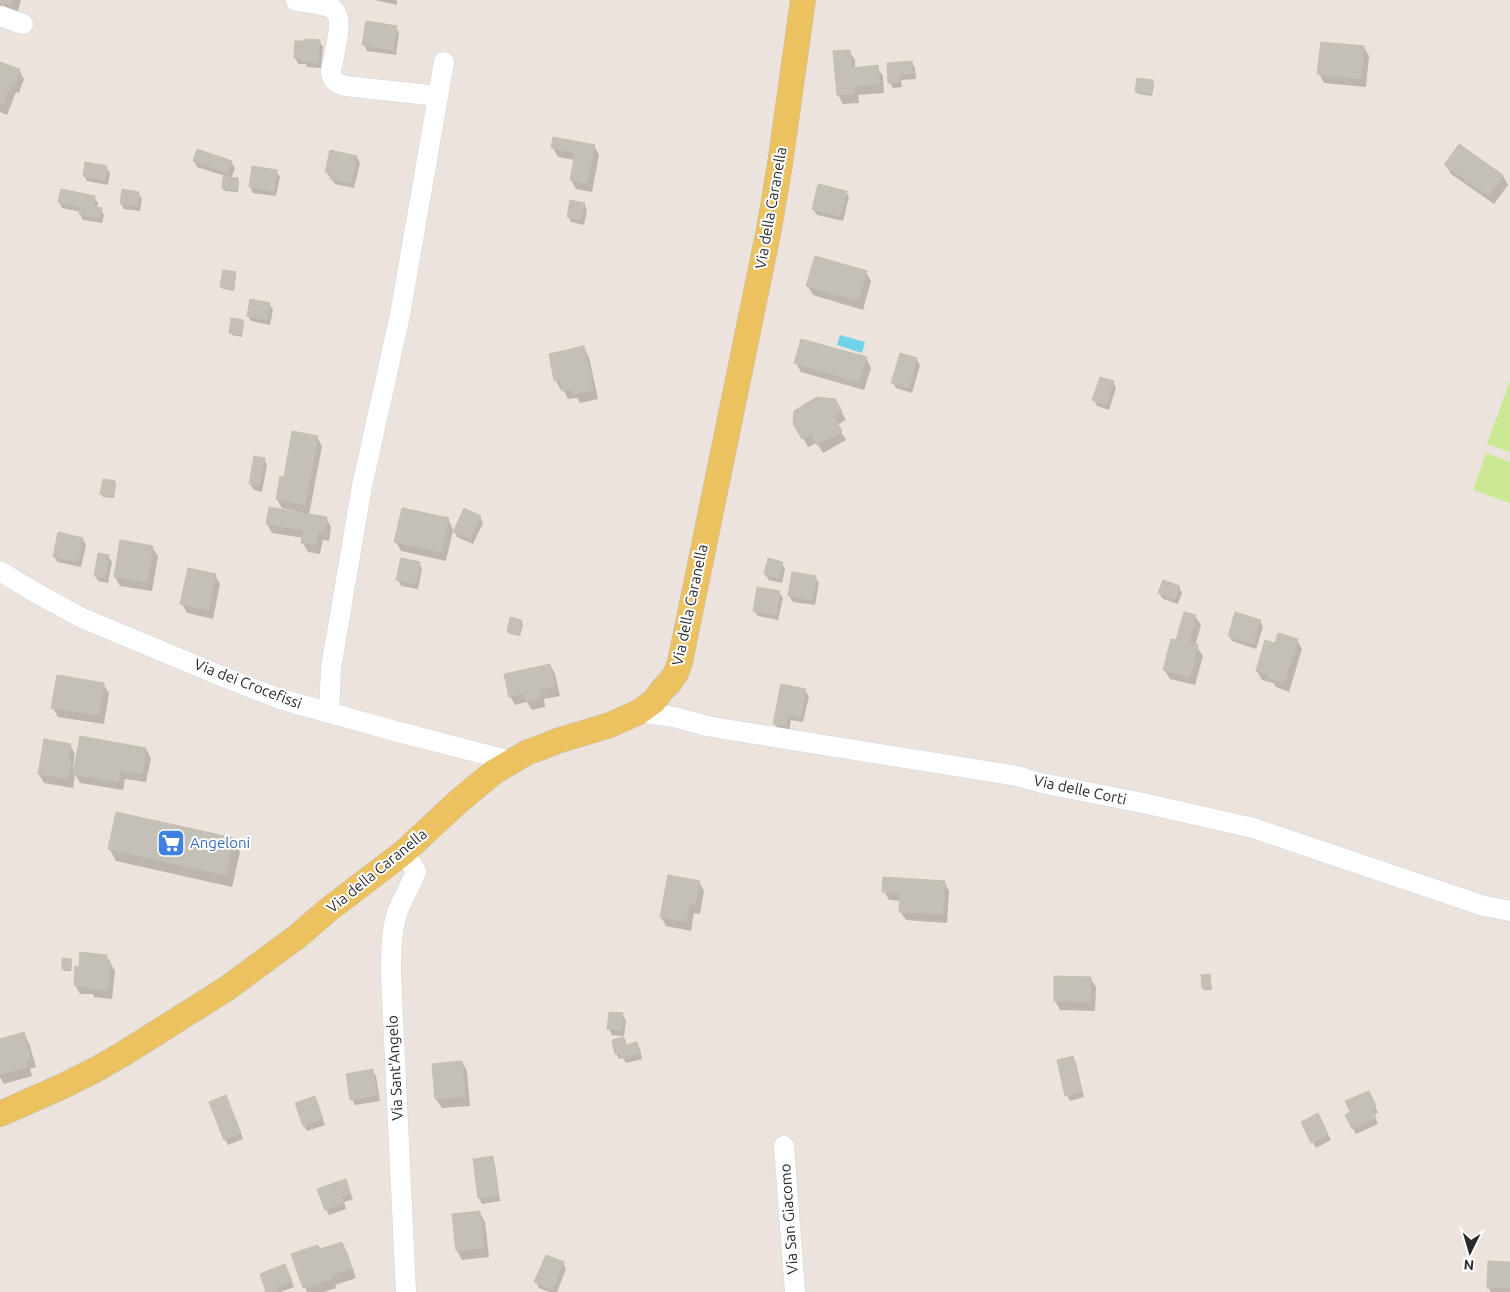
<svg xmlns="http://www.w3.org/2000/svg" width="1510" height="1292" viewBox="0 0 1510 1292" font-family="Ubuntu,sans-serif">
<rect width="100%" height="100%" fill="#ebe3dc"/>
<g fill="#cbe895">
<polygon points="1510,381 1510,452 1487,444"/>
<polygon points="1486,453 1510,462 1510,503 1473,490"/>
</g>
<polygon fill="#71d3eb" points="840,335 865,342 862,353 837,345"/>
<g fill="#0003">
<polygon points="0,0 21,0 17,14 0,11"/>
<polygon points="375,0 397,0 397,5"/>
<polygon points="396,27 399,33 396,55 367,51 364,45"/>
<polygon points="319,41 323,47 321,68 307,67 306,64 298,64 295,58"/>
<polygon points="1364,47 1369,56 1366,87 1324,83 1319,74"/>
<polygon points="849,51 855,60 855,69 877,67 883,76 884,93 858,95 859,103 843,104 838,95 834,53"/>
<polygon points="912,62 915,68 916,79 901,80 902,87 893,88 889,82"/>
<polygon points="0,63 19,70 24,79 19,93 16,92 7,115 0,112"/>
<polygon points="1152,81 1154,84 1152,96 1138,94 1137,91"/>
<polygon points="594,146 599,155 592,192 576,189 571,180 575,160 558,157 553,148"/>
<polygon points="1459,146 1503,176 1508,185 1494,204 1451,174 1446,165"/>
<polygon points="357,157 360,163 354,188 335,184 326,172"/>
<polygon points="194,161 231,162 235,168 231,179 238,179 239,182 238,192 225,191 223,188 225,176 197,167"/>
<polygon points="106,167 110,173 108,185 87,181 84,175"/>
<polygon points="276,171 280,177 276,196 253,193 250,187"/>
<polygon points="846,192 849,197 843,221 817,215 813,209"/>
<polygon points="138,193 142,199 140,211 124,209 121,203"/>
<polygon points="94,197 98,203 97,208 101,209 104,215 102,223 83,220 80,214 81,212 62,208 59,202"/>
<polygon points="584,204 587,210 584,225 571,222 568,216"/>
<polygon points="866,272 871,281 863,310 813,295 808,286"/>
<polygon points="235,273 236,276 234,291 223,289 222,287"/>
<polygon points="269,304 273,310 270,325 251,321 248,316"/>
<polygon points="243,321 244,323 242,337 232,335 231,333"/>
<polygon points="584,348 589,357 598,399 580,403 577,398 568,399 563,389 561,390 556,381 550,355"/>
<polygon points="866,358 871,368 864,390 801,372 796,363"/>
<polygon points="916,359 920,365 912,393 896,388 893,382"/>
<polygon points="1113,382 1116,388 1109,410 1097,406 1094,400"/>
<polygon points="835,400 846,420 837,425 846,440 823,453 817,443 808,447 795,423"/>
<polygon points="317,437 322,446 309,515 326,518 331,527 329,541 323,540 320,554 308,552 303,543 304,538 272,533 267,524 296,513 296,511 282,508 277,499 285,478"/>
<polygon points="264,459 267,465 262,492 254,490 250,484"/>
<polygon points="114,482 116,484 114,498 103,497 102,494"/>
<polygon points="480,517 483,523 473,544 457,537 453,530 446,561 401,551 396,542 448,519 454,531"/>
<polygon points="83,539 86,545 81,567 57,562 54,556"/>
<polygon points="152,547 158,556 152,591 120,586 115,577"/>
<polygon points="108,556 112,562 108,583 98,581 95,575"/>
<polygon points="419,563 422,569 418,589 401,586 398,580"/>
<polygon points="782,563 785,569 782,583 769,580 765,574"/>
<polygon points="215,575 220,584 213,619 187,613 182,604"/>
<polygon points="815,577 819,583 815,605 793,602 789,596"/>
<polygon points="1179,587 1182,593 1178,604 1163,599 1159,593"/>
<polygon points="779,592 783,598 778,620 758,616 754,611"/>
<polygon points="1195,616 1201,625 1195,646 1197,647 1203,656 1195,685 1170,679 1164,669 1177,642"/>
<polygon points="521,621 523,624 520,636 510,634 508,631"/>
<polygon points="1260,621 1263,627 1256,649 1232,641 1229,636"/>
<polygon points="1297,640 1302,649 1289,692 1276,687 1273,683 1262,680 1257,671 1275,644"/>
<polygon points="550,665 555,674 560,696 544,699 545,707 532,710 527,702 515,705 510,696"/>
<polygon points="103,684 109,693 104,724 58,717 53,708"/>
<polygon points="805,691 809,696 803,722 791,720 789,732 778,730 775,724"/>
<polygon points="70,745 75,754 73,766 75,770 146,749 151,758 146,782 125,779 123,790 80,783 75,774 73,788 44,783 39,774"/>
<polygon points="233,839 240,852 232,887 116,861 109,848"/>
<polygon points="699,882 704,891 700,914 694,913 691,931 666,926 661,917"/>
<polygon points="944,882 949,891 947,923 906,920 900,911 901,901 889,900 884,891"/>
<polygon points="106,956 115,971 112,999 94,997 93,994 80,994 75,985 80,968"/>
<polygon points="71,960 72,962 71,971 64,971 63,969"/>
<polygon points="1210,976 1212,990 1204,990 1203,988"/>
<polygon points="1055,978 1090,978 1096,987 1095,1011 1060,1010 1055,1001"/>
<polygon points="622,1014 626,1020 624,1036 612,1035 609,1029"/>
<polygon points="24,1034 29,1043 36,1067 30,1069 32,1076 4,1084 0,1077 0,1040"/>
<polygon points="623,1039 627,1046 637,1044 640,1049 642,1059 626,1063 623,1058 619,1059 616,1053"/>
<polygon points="1073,1057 1076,1063 1084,1097 1070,1101 1067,1095"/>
<polygon points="462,1062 467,1071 470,1106 442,1108 436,1099"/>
<polygon points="372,1071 376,1076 380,1101 355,1105 352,1099"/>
<polygon points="314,1098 325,1125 307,1131 304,1126"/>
<polygon points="1371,1098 1378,1113 1374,1114 1378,1124 1356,1134 1353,1128 1352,1113"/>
<polygon points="229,1103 243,1139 228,1145 225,1139"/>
<polygon points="1321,1121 1331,1140 1316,1148 1302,1122"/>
<polygon points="492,1158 495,1164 500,1201 482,1204 479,1198 474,1160"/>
<polygon points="345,1180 353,1199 344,1202 346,1209 329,1215 326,1209"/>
<polygon points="480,1213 485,1222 489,1257 462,1260 457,1251"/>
<polygon points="342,1243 347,1252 356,1278 335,1285 336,1288 324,1292 307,1292 293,1255 320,1251"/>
<polygon points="563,1263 566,1269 557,1292 549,1292 539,1288 536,1282"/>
<polygon points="1510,1263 1510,1292 1491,1292 1488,1287"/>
<polygon points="285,1266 294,1287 280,1292 268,1292"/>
</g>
<g fill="#c4bfb7" stroke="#c7bfb6">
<polygon points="0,0 13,0 12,5 5,3 4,6 0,4"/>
<polygon points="366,21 397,26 393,50 362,45"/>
<polygon points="305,39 320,40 318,63 302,61 303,59 294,58 295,41 305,41"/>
<polygon points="1321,42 1364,46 1361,79 1317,74"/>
<polygon points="850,50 852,68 878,65 880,84 854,86 854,94 837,95 833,51"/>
<polygon points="912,61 913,73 899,74 899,82 888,83 887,63"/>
<polygon points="0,62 20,69 14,85 11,84 2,106 0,105"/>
<polygon points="1137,78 1153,80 1151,94 1135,92"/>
<polygon points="553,137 595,145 587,183 570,180 575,153 551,148"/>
<polygon points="1459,144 1503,175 1489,196 1444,165"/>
<polygon points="197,149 232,161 228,173 193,161"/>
<polygon points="330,150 357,156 351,183 330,179 331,173 325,172"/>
<polygon points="85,162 107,166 105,180 83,176"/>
<polygon points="252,166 277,170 274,191 249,187"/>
<polygon points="223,177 238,178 237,190 222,189"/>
<polygon points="818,184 847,191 840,216 812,209"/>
<polygon points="61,189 95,196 93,206 102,208 100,218 79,214 80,207 58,202"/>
<polygon points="122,189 139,192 137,206 120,204"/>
<polygon points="570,200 585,203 581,220 567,217"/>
<polygon points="815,256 867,271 858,301 806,286"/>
<polygon points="223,270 236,272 233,289 220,287"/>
<polygon points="250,299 270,303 267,320 247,316"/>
<polygon points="231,318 243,320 241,335 229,333"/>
<polygon points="801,339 867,357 859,382 794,363"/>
<polygon points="584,346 593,390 574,394 573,389 562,391 560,380 554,381 549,354"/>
<polygon points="900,353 917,358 909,388 891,383"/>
<polygon points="1100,377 1114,381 1106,405 1092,400"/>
<polygon points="817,397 835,399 842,411 833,415 842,431 817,445 811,434 802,439 793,424 794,411"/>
<polygon points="292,431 318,436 305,505 276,499 280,476 284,477"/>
<polygon points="254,456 265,458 259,486 249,484"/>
<polygon points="103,479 115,481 113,496 100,494"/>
<polygon points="269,507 327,517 324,532 318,531 316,545 301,543 303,530 266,524"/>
<polygon points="402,508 449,518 441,552 394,542"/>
<polygon points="464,508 481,516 470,539 453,532"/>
<polygon points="58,532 83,538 78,562 53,557"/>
<polygon points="120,540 153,546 147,582 114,577"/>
<polygon points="98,553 109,555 105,578 94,576"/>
<polygon points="401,558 420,562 415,584 396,580"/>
<polygon points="768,558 783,562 779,578 764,574"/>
<polygon points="188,568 216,574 208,610 180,604"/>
<polygon points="792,572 816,576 812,600 788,596"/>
<polygon points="1163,580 1180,586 1175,599 1158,593"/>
<polygon points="757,587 780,591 776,615 753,611"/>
<polygon points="1184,612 1196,615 1189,643 1198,645 1190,677 1163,670 1171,639 1176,640"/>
<polygon points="1235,612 1261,620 1253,644 1228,636"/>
<polygon points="510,617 522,620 519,634 507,632"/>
<polygon points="1278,633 1298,639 1284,683 1269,678 1270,675 1256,671 1265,640 1275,643"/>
<polygon points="550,664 555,687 539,690 541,698 526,702 524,693 509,697 504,674"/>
<polygon points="57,675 104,683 99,715 51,708"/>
<polygon points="781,684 806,689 801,717 788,714 786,726 773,724"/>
<polygon points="80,736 146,748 142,774 120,770 118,782 73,774"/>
<polygon points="44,739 71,744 68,760 71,761 68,779 38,774"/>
<polygon points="116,812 234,838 226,875 108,849"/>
<polygon points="668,875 700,881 695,905 690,904 686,922 660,917"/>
<polygon points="883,877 945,881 943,914 899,912 900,893 882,892"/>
<polygon points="80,952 107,955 107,960 110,960 108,990 88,989 87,986 74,985 75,966 79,967"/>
<polygon points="62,958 71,959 71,969 62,969"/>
<polygon points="1210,974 1211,988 1202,988 1201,975"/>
<polygon points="1054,976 1091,977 1091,1002 1054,1001"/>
<polygon points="609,1012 623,1013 622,1030 607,1029"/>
<polygon points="24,1032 31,1058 25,1060 27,1067 0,1074 0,1039"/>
<polygon points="624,1037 626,1045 637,1042 640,1053 621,1058 620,1053 615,1054 612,1040"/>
<polygon points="1073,1056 1082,1092 1065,1096 1057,1060"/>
<polygon points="462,1061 465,1097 435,1099 432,1064"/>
<polygon points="373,1069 377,1095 350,1100 346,1074"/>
<polygon points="1369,1091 1376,1106 1372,1108 1376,1118 1352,1129 1345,1115 1350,1112 1345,1101"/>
<polygon points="226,1095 241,1133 224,1140 209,1102"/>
<polygon points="315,1096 323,1119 303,1126 295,1103"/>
<polygon points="1318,1113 1328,1134 1311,1143 1301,1122"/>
<polygon points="493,1156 498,1196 478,1198 473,1159"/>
<polygon points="346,1179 350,1193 341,1196 344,1203 325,1210 317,1189"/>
<polygon points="480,1211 484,1248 456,1251 452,1214"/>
<polygon points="342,1242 352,1268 331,1275 332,1279 303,1288 291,1254 318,1245 320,1249"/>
<polygon points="546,1255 564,1262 552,1290 534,1282"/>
<polygon points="1488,1261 1510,1262 1510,1288 1487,1288"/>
<polygon points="285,1264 292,1281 276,1287 278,1292 266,1292 260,1274"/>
</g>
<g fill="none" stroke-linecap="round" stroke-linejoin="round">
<g stroke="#d1d6e2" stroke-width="21">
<g id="minor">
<path d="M296,1C307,3 324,2 334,10C345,19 333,58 331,71C331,81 337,84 346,86L438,96"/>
<polyline points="0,16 23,24"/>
<polyline points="0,571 36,593 82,618 226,678 280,699 395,731 511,761"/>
<polyline points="639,712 674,717 707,726 724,729 1017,776 1041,783 1143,803 1253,828 1484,906 1510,911"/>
<polyline points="329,713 331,668 362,486 400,315 444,62"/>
<path d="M404,852L416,871C411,886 402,899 397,913C391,932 391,955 391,975L406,1292"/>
<polyline points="784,1146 795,1292"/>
</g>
</g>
<g stroke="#c3c3c3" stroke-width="26">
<polyline id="major" points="0,1114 63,1086 95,1070 123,1054 226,989 298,936 328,910 404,852 459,801 494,772 528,752 545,746 557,741 610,725 639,712 654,701 662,690 670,682 676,673 680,662 769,229 780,164 803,0"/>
</g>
<use href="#minor" stroke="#fff" stroke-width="20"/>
<use href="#major" stroke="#ecc160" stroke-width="25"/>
</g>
<defs>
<g id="supermarket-square" transform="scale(1.4375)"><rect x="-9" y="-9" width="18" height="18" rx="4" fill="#3f7fe0" stroke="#fff"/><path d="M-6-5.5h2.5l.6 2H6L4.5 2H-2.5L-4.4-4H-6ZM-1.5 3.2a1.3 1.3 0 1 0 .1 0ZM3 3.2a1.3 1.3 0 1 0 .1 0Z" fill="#fff"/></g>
</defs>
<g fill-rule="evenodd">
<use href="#supermarket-square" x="171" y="843"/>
</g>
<g text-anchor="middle" stroke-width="4" stroke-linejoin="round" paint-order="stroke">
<g font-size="15" fill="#2a2a2a" stroke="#fff">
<text transform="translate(771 208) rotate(-80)" y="5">Via della Caranella</text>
<text transform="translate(690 605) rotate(-78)" y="5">Via della Caranella</text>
<text transform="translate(248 684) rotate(21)" y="5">Via dei Crocefissi</text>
<text transform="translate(1080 790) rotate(12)" y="5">Via delle Corti</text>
<text transform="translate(377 871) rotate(-39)" y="5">Via della Caranella</text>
<text transform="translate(395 1068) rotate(-93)" y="5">Via Sant'Angelo</text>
<text transform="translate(789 1219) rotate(-94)" y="5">Via San Giacomo</text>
</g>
<g font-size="15" fill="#366cbe" stroke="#fff" text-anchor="start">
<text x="190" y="848">Angeloni</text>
</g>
</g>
<g transform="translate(1470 1252) rotate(185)" stroke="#ffffff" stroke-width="4" paint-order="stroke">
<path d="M0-4L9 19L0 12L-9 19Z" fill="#2a2a2a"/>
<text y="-8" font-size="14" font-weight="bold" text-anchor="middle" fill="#2a2a2a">N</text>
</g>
</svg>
